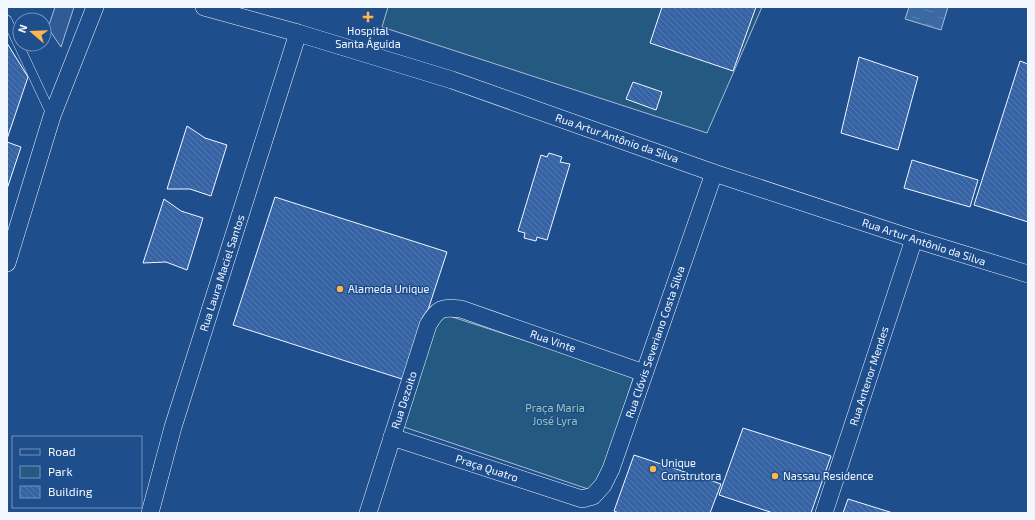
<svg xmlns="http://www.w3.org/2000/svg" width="1035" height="520" viewBox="0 0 1035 520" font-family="'Exo 2',sans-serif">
<defs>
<pattern id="water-ripples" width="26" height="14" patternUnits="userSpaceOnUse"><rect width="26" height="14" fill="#3b69a3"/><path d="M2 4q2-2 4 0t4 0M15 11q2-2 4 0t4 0" fill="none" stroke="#587fb1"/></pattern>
<pattern id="building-back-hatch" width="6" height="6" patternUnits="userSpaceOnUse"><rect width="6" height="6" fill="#3563a3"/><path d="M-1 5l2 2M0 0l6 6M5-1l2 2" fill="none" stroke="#537ab1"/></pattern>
</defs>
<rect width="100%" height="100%" fill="#1f4e8c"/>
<g fill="#245a82" stroke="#a8bbd7">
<polygon points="388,7 762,7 707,133 382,27"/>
<polygon points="437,312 634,376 597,492 401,426"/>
</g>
<polygon fill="#305b95" stroke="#a8bbd7" points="55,7 74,7 61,47 48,28"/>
<polygon fill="url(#water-ripples)" stroke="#a8bbd7" points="909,7 948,7 941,30 905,19"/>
<g fill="url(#building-back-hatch)" stroke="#f2f6ff">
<polygon points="662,7 756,7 733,71 650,43"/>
<polygon points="7,43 28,77 7,139"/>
<polygon points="859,57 918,77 898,150 841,133"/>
<polygon points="1020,61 1028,64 1028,222 974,205"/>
<polygon points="633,82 662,92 656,110 626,99"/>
<polygon points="187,126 205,138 227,145 211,196 190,189 167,189"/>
<polygon points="7,142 21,147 7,189"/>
<polygon points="549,153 562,157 560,162 570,164 547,240 537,237 536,241 524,238 525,233 518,231 541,155 547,157"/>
<polygon points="912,160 978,180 970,207 904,188"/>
<polygon points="275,197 447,252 405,380 233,325"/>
<polygon points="164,199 181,211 203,218 187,270 166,262 143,263"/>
<polygon points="743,428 831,456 811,513 773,513 719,495"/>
<polygon points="634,455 721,484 710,513 619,513 614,511"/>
<polygon points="848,499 893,513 843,513"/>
</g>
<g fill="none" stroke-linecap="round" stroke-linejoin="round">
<g stroke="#f2f6ff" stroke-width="10">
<polyline id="lane" points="7,20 52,116"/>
</g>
<g stroke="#f2f6ff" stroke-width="18">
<g id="street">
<polyline points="204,7 298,33 452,80 714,173 914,239 1028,274"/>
<polyline points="7,263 52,116 95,7"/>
<polyline points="392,437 582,499 593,496 603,485 611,469 714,173"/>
<polyline points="150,513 173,427 298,33"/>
<path d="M368,513L428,325C438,308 441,307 461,309L644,373"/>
<polyline points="824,513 914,239"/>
</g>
</g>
<use href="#lane" stroke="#1f4e8c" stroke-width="9"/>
<use href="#street" stroke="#1f4e8c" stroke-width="17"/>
</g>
<g fill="#ffb74d" stroke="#1f4e8c" stroke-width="1.5">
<path d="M366 11h4v4h4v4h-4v4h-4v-4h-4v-4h4z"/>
<circle cx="340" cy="289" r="4"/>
<circle cx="653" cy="469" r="4"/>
<circle cx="775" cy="476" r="4"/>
</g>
<g text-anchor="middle" stroke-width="3" stroke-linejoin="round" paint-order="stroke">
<g font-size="11" fill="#f2f6ff" stroke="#1f4e8c" text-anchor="start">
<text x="368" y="35" text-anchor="middle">Hospital<tspan x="368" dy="13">Santa Águida</tspan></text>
<text x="348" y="293">Alameda Unique</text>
<text x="661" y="467">Unique<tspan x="661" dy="13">Construtora</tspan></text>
<text x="783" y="480">Nassau Residence</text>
</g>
<g font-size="11" fill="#f2f6ff" stroke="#1f4e8c">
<text transform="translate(617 138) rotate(19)" y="4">Rua Artur Antônio da Silva</text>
<text transform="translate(924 242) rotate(18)" y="4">Rua Artur Antônio da Silva</text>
<text transform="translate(222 273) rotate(-72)" y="4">Rua Laura Maciel Santos</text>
<text transform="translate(553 341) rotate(19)" y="4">Rua Vinte</text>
<text transform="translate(655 342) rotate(-71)" y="4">Rua Clóvis Severiano Costa Silva</text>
<text transform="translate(869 376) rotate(-72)" y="4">Rua Antenor Mendes</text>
<text transform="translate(404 400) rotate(-72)" y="4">Rua Dezoito</text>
<text transform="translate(487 468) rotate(18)" y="4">Praça Quatro</text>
</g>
<g font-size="11" fill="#97c8a6" stroke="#1f4e8c">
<text x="555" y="412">Praça Maria<tspan x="555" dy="13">José Lyra</tspan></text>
</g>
</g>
<rect width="1035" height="520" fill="none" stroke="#f2f6ff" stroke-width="16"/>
<rect x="12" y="436" width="130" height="72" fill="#1f4e8c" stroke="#7391ba"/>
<rect x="20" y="449" width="20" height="6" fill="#1f4e8c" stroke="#7391ba"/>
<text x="48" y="456" font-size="12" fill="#f2f6ff">Road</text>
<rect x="20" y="466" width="20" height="12" fill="#245a82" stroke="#7391ba"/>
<text x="48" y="476" font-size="12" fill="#f2f6ff">Park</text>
<rect x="20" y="486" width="20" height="12" fill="url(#building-back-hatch)" stroke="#7391ba"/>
<text x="48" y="496" font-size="12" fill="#f2f6ff">Building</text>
<g transform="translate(32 32) rotate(289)"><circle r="19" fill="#1f4e8c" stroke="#7391ba"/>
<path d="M0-3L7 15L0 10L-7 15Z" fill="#ffb74d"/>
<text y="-6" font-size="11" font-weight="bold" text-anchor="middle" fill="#f2f6ff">N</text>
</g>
</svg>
